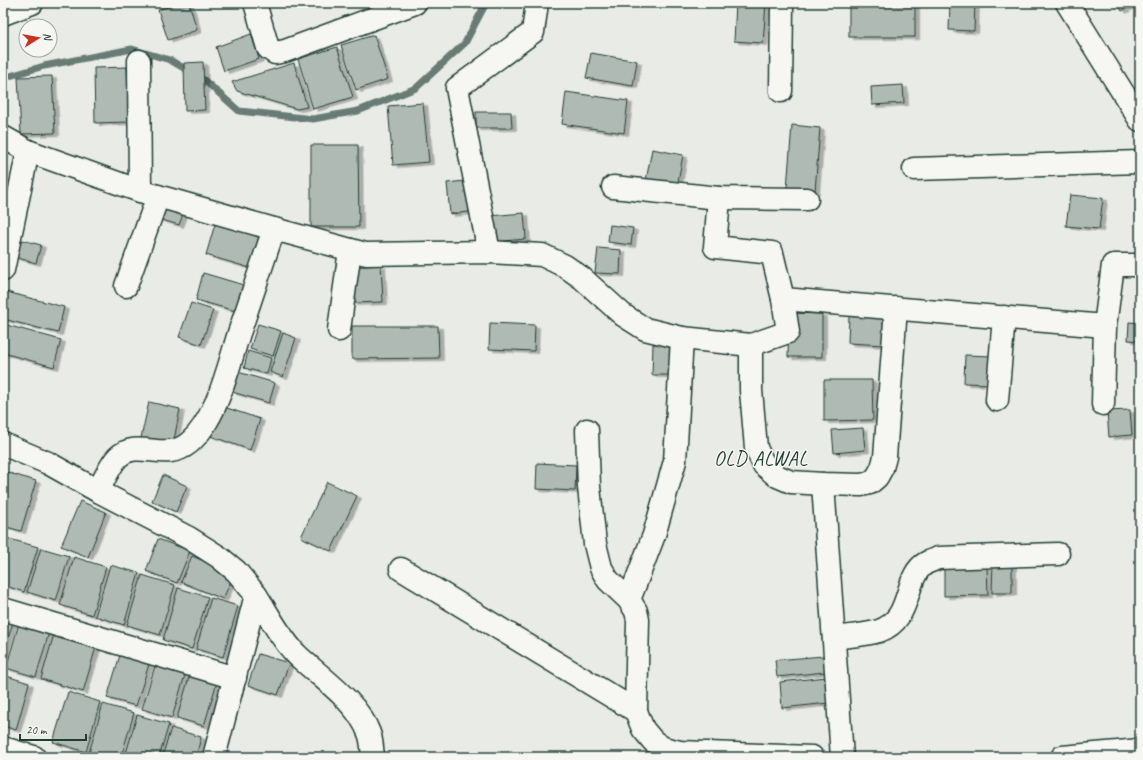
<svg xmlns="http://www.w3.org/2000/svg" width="1143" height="760" viewBox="0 0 1143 760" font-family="Caveat,sans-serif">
<defs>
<filter id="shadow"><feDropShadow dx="4.5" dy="2.5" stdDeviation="0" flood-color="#0004"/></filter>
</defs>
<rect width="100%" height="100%" fill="#e9ebe7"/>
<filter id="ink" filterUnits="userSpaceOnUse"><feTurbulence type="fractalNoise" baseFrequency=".025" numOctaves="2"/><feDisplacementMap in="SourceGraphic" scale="8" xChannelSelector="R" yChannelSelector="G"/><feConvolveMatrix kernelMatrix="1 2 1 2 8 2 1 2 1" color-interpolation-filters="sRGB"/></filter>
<g filter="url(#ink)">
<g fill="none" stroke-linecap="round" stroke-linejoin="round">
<polyline stroke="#687c75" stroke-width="7" points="3,78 44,66 132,49 170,60 204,80 239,111 313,119 358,111 416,88 465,43 486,3"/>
</g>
<g fill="#b0bab5" stroke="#1f3d34" filter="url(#shadow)">
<polygon points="154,3 169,3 156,7"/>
<polygon points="180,3 189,3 197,30 168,40 158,10"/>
<polygon points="736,3 766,3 763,43 734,41"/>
<rect x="849" y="3" width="66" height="34"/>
<polygon points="950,3 975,3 974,31 949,30"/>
<polygon points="1116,3 1135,3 1122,11"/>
<polygon points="251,34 259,59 224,71 216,47"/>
<polygon points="374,35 388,79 356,90 341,45"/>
<polygon points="337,47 353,97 313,109 298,59"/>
<polygon points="591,53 637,61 633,86 586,78"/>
<polygon points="203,62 205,110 185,111 184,63"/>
<polygon points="294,63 307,107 297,109 237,91 232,82"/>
<polygon points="127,67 129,122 95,123 94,68"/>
<polygon points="52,76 55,133 21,134 18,77"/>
<polygon points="903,85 904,103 872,105 871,87"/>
<polygon points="566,92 628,101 624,133 562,124"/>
<polygon points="423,103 429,162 393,165 388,106"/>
<polygon points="476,112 511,112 512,128 476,128"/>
<polygon points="792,125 820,128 815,191 787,188"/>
<polygon points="311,145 358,145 359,227 311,227"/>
<polygon points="652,149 683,155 676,192 645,186"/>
<polygon points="473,180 477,211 450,214 447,183"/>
<polygon points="1070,195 1103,198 1099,229 1066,226"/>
<polygon points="160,201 185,209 179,225 155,218"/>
<polygon points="524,213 526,239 491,242 489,216"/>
<polygon points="217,217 261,230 250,268 206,255"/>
<polygon points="610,225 633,228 631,245 608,242"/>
<polygon points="15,238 41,245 36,263 11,256"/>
<polygon points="598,248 621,250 620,274 595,273"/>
<polygon points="381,265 383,302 352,303 350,267"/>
<polygon points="203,273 247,286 239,312 196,300"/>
<polygon points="3,291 64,307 58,333 3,319"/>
<polygon points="191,303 213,310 201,345 179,337"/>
<polygon points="789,313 822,314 822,357 788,357"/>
<polygon points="849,316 885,318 884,345 848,343"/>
<polygon points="1129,322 1140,323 1140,341 1128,340"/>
<polygon points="490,323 535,325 534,351 489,349"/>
<polygon points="3,324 61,340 54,367 3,353"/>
<polygon points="258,324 281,331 273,356 250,349"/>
<polygon points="352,326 438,326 439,358 352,359"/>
<polygon points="283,333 296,338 283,377 270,372"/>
<polygon points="653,344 678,345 677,375 652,375"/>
<polygon points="248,351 271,358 267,374 244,368"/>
<polygon points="965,355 992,356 991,384 964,383"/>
<polygon points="238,372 275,383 269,403 232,392"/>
<polygon points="824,380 872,380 873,420 824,421"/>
<polygon points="149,402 180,409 173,445 141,438"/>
<polygon points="218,405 260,419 250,450 208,435"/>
<polygon points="1130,410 1132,435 1109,437 1107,411"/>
<polygon points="863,428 865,450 834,453 832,430"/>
<polygon points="537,463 576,465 575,491 536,489"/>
<polygon points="6,472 36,481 21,531 3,526 3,483"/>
<polygon points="163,475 187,486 176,512 152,501"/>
<polygon points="327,482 357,496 331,551 301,537"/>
<polygon points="80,501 106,512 88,557 61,546"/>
<polygon points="6,538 38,547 24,592 3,585 3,549"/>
<polygon points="158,539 190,551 177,583 146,571"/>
<polygon points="41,548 69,556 56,601 27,592"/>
<polygon points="192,556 234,574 223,599 181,582"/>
<polygon points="74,557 106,567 92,615 60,605"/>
<polygon points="993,561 1012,561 1012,593 992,593"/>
<polygon points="110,565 139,573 124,625 95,616"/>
<polygon points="987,567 988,595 944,596 944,568"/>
<polygon points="142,575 175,585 160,635 127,625"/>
<polygon points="178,588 208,597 192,649 163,640"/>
<polygon points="211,598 238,606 223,657 196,649"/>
<polygon points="3,615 14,619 3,655"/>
<polygon points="20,620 50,629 36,677 6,668"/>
<polygon points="54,634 96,647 83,692 41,679"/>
<polygon points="258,654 289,663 278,695 248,685"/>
<polygon points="120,655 149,664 136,706 107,698"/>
<polygon points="824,656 825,672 777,677 775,660"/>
<polygon points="155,666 185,675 172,718 142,709"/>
<polygon points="190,674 217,682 204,726 177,718"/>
<polygon points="3,675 29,683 16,730 3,726"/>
<polygon points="827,677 829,703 782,708 780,682"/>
<polygon points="68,692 100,702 86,752 53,742"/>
<polygon points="103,704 134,713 121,757 101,757 89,753"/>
<polygon points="137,715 169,724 159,757 125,757"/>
<polygon points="171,728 201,737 196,757 162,757"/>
<polygon points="449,754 556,757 449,757"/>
</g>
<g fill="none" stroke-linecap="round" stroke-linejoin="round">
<g stroke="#1f3d34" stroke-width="25">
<g id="minor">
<polyline points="255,3 268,48 275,53 285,51 415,3"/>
<polyline points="3,14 32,3"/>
<polyline points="139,61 140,191"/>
<polyline points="781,91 782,3"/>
<polyline points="3,137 28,151 140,191 274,229 366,254 489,252 542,255 565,266 582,278 623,315 645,329 682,338 751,345 751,390 756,448 764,465 777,476 791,482 823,484 861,485 870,483 877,477 882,468 885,457 896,308"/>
<polyline points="914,169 1140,162"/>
<polyline points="613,187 719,198 807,199"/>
<polyline points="719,198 715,247 772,253 783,299"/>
<polyline points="489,252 457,88 533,32 537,3"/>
<polyline points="3,270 28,151"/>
<polyline points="126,286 158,196"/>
<polyline points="339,330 350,250"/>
<polyline points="751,345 788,332 783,299 1105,326 1113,265 1140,265"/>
<polyline points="997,400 1004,317"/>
<polyline points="1103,404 1105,326"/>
<polyline points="587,430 589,487 595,544 601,568 608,580 629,600 636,611 638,620 636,711 643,729 653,741 663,748 680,752 812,757"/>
<polyline points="3,444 48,463 98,491 189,538 219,557 236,571 256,595 214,757"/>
<polyline points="823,484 842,757"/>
<path d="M98,491C103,482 110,465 118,457C138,438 165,463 189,443C217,419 228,368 239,333C251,299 262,264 274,229"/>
<polyline points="401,569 636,711"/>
<path d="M256,595C269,615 280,638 297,655C321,678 357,701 369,733C372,740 372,749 373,757"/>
<polyline points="629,600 654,535 675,461 682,338"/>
<polyline points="3,609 235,678"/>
<path d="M834,638C848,636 866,635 879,631C914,619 903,576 926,563C930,561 934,560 938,558L1058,554"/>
<polyline points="3,748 34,757"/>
<polyline points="1062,757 1140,750"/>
</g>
</g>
<g stroke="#1f3d34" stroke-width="25">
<polyline id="secondary" points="1067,3 1140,120"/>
</g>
<use href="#minor" stroke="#f6f6f2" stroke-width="22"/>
<use href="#secondary" stroke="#f6f6f2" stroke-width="22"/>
</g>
</g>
<g text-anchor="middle" stroke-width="3" stroke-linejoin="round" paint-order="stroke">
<g font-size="20" letter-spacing="1" fill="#1f3d34" stroke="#f6f6f2">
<text x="761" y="465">OLD ALWAL</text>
</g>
</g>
<rect width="1143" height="760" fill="none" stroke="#f6f6f2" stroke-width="16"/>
<rect x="8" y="8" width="1127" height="744" fill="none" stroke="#1f3d34" stroke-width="1.5" filter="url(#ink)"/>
<g transform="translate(38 38) rotate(79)"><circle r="19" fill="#f6f6f2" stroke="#a0aca6"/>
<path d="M0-3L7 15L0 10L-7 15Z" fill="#c8321e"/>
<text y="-6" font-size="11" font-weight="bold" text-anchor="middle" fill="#1f3d34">N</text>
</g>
<path d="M20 734v6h66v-6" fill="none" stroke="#1f3d34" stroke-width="2"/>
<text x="26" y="734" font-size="12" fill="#1f3d34" stroke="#f6f6f2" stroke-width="3" paint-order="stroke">20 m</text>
</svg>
